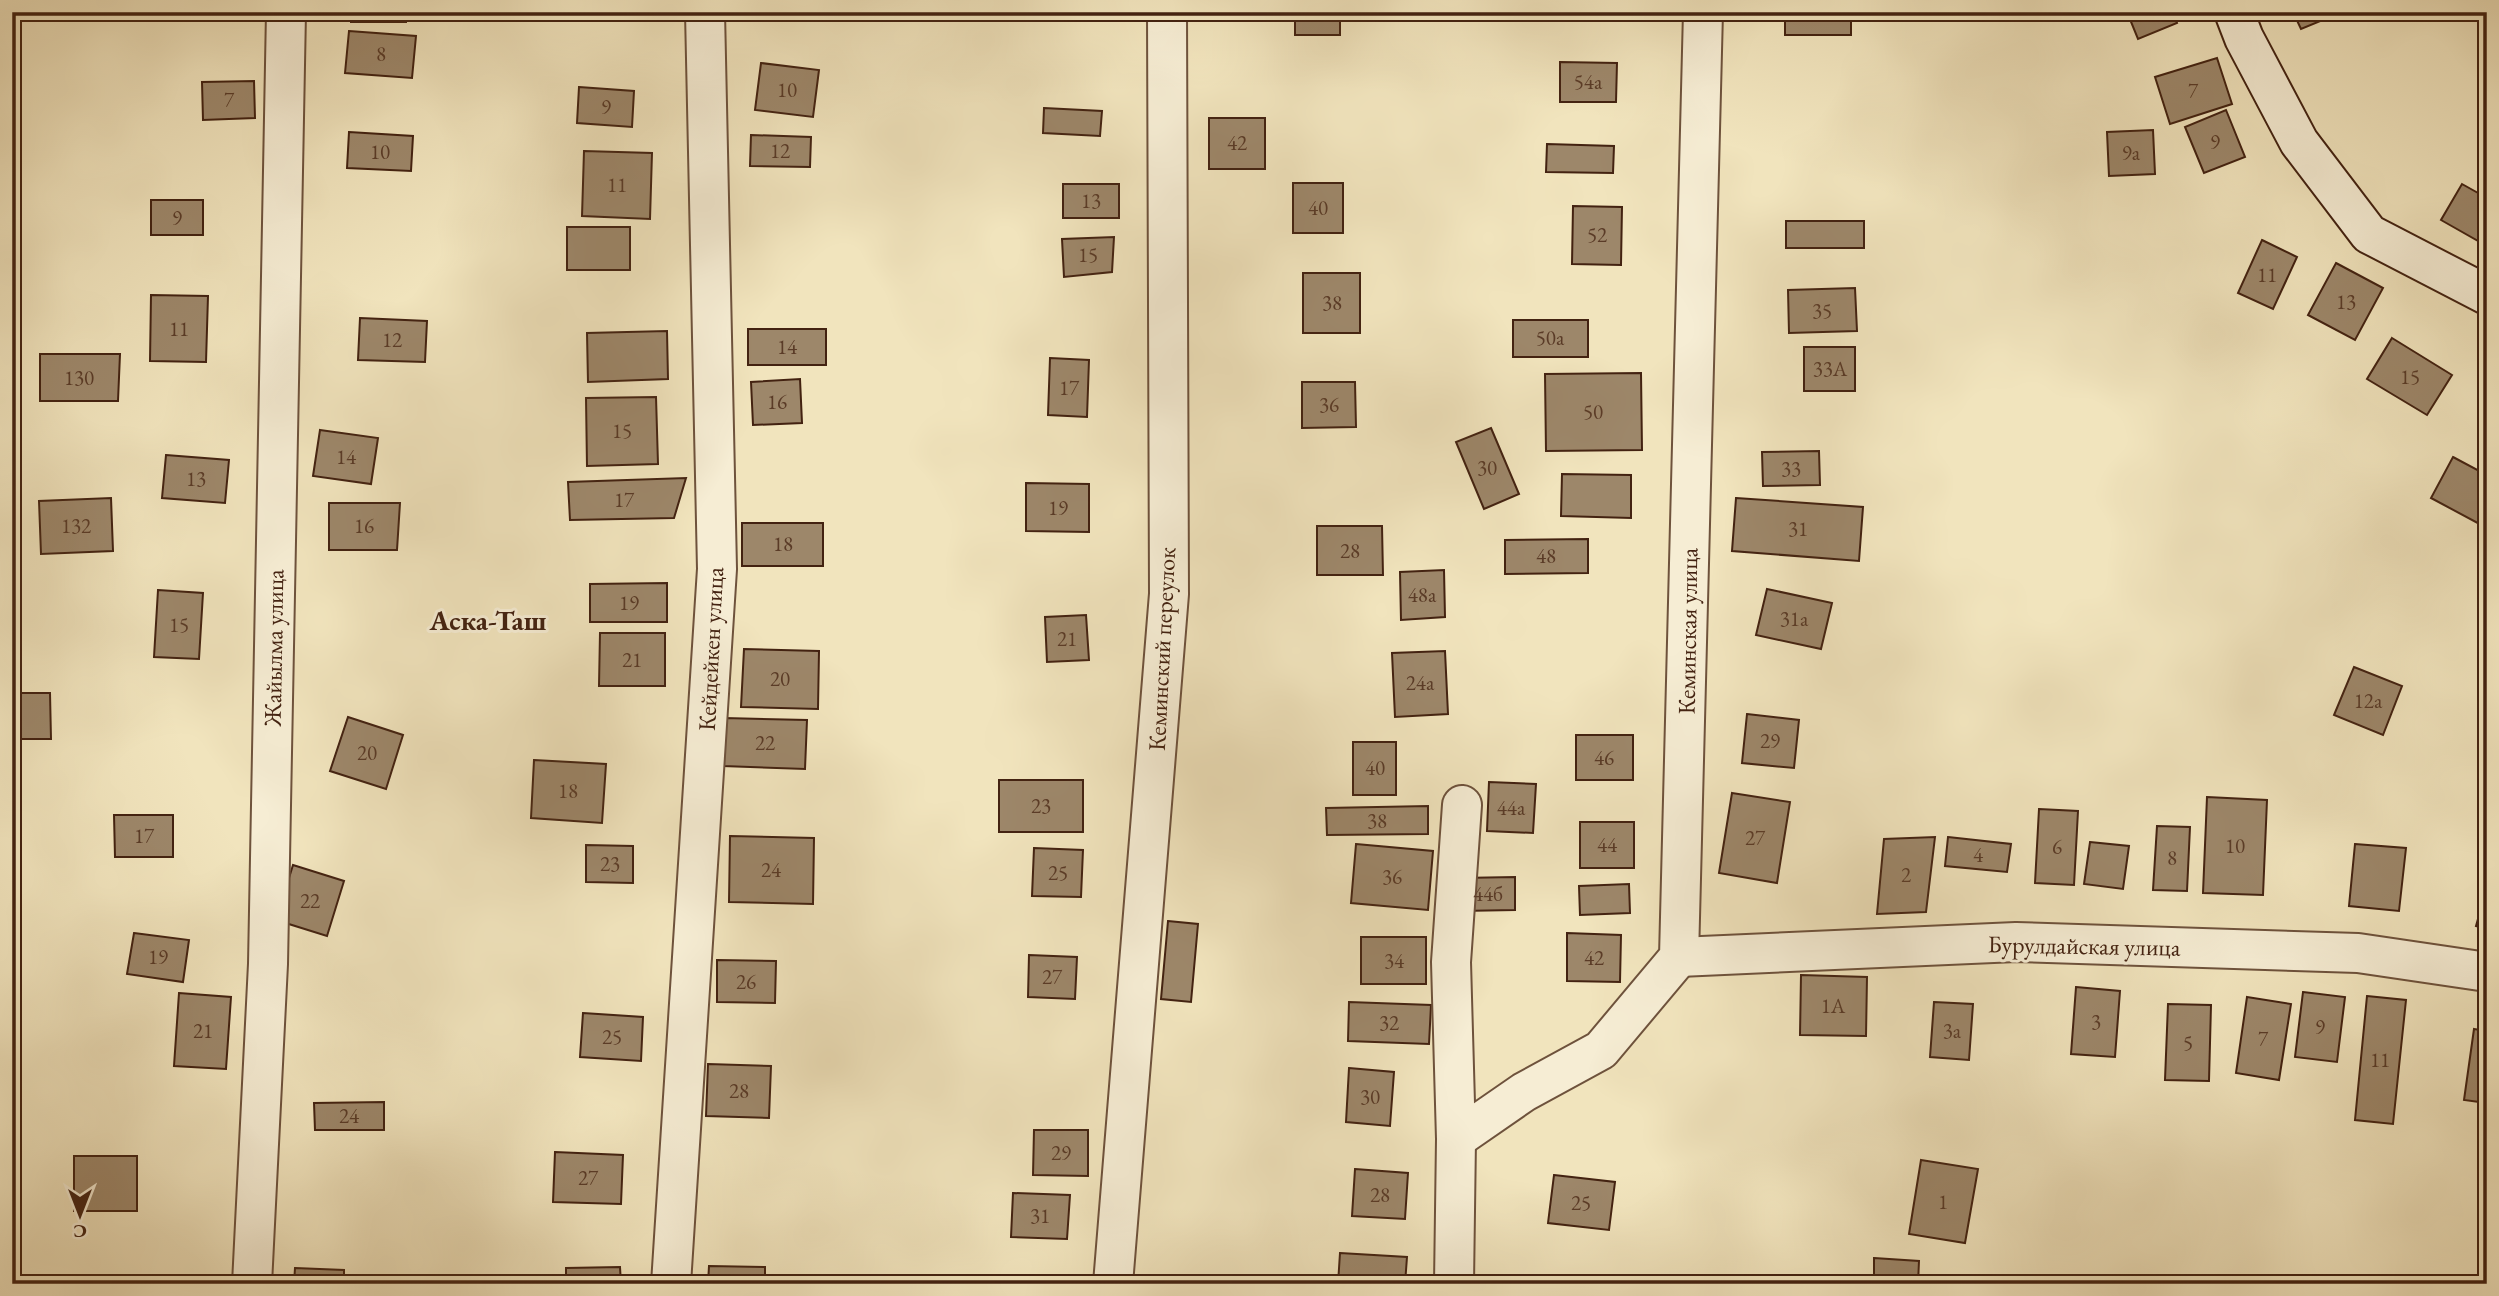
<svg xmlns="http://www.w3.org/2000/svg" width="2499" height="1296" viewBox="0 0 2499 1296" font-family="'EB Garamond',serif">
<rect width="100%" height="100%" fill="#f1e4bd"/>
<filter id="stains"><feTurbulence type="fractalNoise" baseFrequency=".00286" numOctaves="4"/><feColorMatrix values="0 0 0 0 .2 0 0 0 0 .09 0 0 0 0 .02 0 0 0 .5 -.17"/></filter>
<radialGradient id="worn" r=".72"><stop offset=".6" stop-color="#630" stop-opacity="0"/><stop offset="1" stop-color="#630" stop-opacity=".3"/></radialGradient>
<g fill="#9d876a" stroke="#432211" stroke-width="2">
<rect x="351" y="12" width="55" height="10"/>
<rect x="1295" y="12" width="45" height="23"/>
<rect x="1785" y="12" width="66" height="23"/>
<polygon points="2127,12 2173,12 2177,23 2138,39"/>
<polygon points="2293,12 2339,12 2340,13 2301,29"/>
<polygon points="349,31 416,36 412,78 345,73"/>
<polygon points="2217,58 2232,104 2170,124 2155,77"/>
<polygon points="1560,62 1617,63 1616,102 1560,102"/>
<polygon points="761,63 819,70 813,117 755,110"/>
<polygon points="254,81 255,118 203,120 202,82"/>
<polygon points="579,87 634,91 632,127 577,123"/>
<polygon points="1044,108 1102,111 1100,136 1043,133"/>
<polygon points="2226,110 2245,157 2204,173 2185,127"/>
<rect x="1209" y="118" width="56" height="51"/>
<polygon points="2153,130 2155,174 2109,176 2107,132"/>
<polygon points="349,132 413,136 411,171 347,168"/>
<polygon points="751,135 811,137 810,167 750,166"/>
<polygon points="1547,144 1614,146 1613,173 1546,172"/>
<polygon points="584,151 652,153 650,219 582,216"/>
<rect x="1293" y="183" width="50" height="50"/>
<rect x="1063" y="184" width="56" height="34"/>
<polygon points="2462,184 2487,198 2487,246 2441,220"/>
<rect x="151" y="200" width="52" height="35"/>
<polygon points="1573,206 1622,207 1621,265 1572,264"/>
<rect x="1786" y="221" width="78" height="27"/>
<rect x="567" y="227" width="63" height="43"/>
<polygon points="1114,237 1112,272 1064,277 1062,239"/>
<polygon points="2262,240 2297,257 2273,309 2238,293"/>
<polygon points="2336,263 2383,288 2355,340 2308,315"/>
<rect x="1303" y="273" width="57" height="60"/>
<polygon points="1855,288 1857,331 1789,333 1788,290"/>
<polygon points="151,295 208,296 206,362 150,361"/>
<polygon points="360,318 427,321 425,362 358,360"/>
<rect x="1513" y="320" width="75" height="37"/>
<rect x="748" y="329" width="78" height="36"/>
<polygon points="667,331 668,379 588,382 587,333"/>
<polygon points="2392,338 2452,375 2427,415 2367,379"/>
<rect x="1804" y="347" width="51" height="44"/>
<polygon points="40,354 120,354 118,401 40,401"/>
<polygon points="1050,358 1089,360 1087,417 1048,415"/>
<polygon points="1641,373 1642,450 1546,451 1545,374"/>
<polygon points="800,379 802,423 753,425 751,382"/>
<polygon points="1302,382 1355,382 1356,427 1302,428"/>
<polygon points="656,397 658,464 587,466 586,398"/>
<polygon points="1491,428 1519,494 1484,509 1456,442"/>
<polygon points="320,430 378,438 371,484 313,476"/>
<polygon points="1819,451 1820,485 1763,486 1762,452"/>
<polygon points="166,455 229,460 225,503 162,498"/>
<polygon points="2453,457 2487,475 2487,528 2431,498"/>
<polygon points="1562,474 1631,475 1631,518 1561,516"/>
<polygon points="686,478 674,518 570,520 568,482"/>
<polygon points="1026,483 1089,484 1089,532 1026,531"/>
<polygon points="111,498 113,551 41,554 39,501"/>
<polygon points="1736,498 1863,507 1859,561 1732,551"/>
<polygon points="329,503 400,503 397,550 329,550"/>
<rect x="742" y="523" width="81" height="43"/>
<polygon points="1317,526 1382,526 1383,575 1317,575"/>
<polygon points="1588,539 1588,573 1505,574 1505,540"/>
<polygon points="1444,570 1445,617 1401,620 1400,572"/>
<polygon points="667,583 667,622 590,622 590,584"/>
<polygon points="1767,589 1832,603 1821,649 1756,635"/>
<polygon points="158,590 203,593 199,659 154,657"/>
<polygon points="1086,615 1089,660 1047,662 1045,617"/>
<polygon points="600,633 665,633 665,686 599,686"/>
<polygon points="744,649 819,651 818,709 741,707"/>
<polygon points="1445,651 1448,714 1395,717 1392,653"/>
<polygon points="2354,667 2402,686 2383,735 2334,715"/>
<polygon points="12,693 50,693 51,739 12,739"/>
<polygon points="1747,714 1799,720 1794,768 1742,763"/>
<polygon points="348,717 403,735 386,789 330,771"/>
<polygon points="724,718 807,720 805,769 723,766"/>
<rect x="1576" y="735" width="57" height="45"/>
<rect x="1353" y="742" width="43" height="53"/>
<polygon points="534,760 606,764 602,823 531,818"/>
<rect x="999" y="780" width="84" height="52"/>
<polygon points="1489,782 1536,784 1533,833 1487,831"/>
<polygon points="1732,793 1790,802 1777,883 1719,873"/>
<polygon points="2207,797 2267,800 2263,895 2203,893"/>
<polygon points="1428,806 1428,834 1327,835 1326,808"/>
<polygon points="2039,809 2078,811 2074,885 2035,883"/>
<polygon points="114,815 173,815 173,857 115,857"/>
<rect x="1580" y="822" width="54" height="46"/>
<polygon points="2157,826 2190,827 2187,891 2153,890"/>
<polygon points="730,836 814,838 813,904 729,902"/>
<polygon points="1935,837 1926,912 1877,914 1884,839"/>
<polygon points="1948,837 2011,844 2007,872 1945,866"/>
<polygon points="2090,842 2129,846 2123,889 2084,884"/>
<polygon points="1356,844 1433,851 1428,910 1351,903"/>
<polygon points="2355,844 2406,848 2399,911 2349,906"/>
<polygon points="586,845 633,846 633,883 586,882"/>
<polygon points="1034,848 1083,850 1081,897 1032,896"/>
<polygon points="293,865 344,881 327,936 276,920"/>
<polygon points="1515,877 1515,910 1460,911 1460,878"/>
<polygon points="1629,884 1630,913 1580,915 1579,886"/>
<polygon points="2487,887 2487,929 2476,926"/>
<polygon points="1168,921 1198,924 1191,1002 1161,999"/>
<polygon points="134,933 189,940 183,982 127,974"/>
<polygon points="1567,933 1621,935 1620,982 1567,981"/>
<rect x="1361" y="937" width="65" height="47"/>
<polygon points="1029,955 1077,957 1075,999 1028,997"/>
<polygon points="717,960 776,961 775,1003 717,1002"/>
<polygon points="1801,975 1867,977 1866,1036 1800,1035"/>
<polygon points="2076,987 2120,991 2115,1057 2071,1054"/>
<polygon points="2303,992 2345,997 2337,1062 2295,1057"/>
<polygon points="179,993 231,997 226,1069 174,1066"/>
<polygon points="2367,996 2406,1000 2393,1124 2355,1120"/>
<polygon points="2247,997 2291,1004 2279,1080 2236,1073"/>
<polygon points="1349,1002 1431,1005 1429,1044 1348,1041"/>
<polygon points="1934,1002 1973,1004 1969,1060 1930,1057"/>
<polygon points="2168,1004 2211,1005 2209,1081 2165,1080"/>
<polygon points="583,1013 643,1017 641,1061 580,1057"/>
<polygon points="2474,1029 2487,1031 2487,1103 2464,1100"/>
<polygon points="708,1064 771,1066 769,1118 706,1116"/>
<polygon points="1349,1068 1394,1072 1390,1126 1346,1122"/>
<polygon points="384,1102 384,1130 315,1130 314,1103"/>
<polygon points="1034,1130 1088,1130 1088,1176 1033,1175"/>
<polygon points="555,1152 623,1155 621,1204 553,1202"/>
<rect x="74" y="1156" width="63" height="55"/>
<polygon points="1921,1160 1978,1169 1965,1243 1909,1234"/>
<polygon points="1355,1169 1408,1173 1405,1219 1352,1216"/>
<polygon points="1554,1175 1615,1182 1609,1230 1548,1223"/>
<polygon points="1013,1193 1070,1195 1067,1239 1011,1237"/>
<polygon points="1340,1253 1407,1257 1405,1284 1338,1284"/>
<polygon points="1874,1258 1919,1261 1918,1284 1874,1284"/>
<polygon points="709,1266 765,1267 765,1284 708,1284"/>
<polygon points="620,1267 621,1284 566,1284 566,1268"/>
<polygon points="295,1268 344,1270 344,1284 294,1284"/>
<polygon points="2438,1277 2487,1279 2487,1284 2438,1284"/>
<polygon points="141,1279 194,1280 194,1284 141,1284"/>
</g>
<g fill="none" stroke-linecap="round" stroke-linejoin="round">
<g stroke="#6e523c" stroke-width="42">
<g id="street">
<polyline points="1679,957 2016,942 2358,953 2487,972"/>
<polyline points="1456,1139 1524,1092 1601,1050 1679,957 1703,12"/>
<polyline points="252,1284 268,964 286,12"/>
<polyline points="671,1284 717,569 705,12"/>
<polyline points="1113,1284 1169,594 1167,12"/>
<polyline points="1454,1284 1456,1139 1451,962 1462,805"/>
</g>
</g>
<g stroke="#432211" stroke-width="42">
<polyline id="secondary" points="2234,12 2244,38 2299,142 2369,234 2487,295"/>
</g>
<use href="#street" stroke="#f6edd4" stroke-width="38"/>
<use href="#secondary" stroke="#f6edd4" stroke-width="38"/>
</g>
<g text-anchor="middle" stroke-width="6" stroke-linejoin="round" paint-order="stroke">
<g font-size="21" fill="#5a3b27">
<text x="381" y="61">8</text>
<text x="1588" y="89">54а</text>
<text x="787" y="97">10</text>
<text x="2193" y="98">7</text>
<text x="229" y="107">7</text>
<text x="606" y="114">9</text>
<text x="2215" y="149">9</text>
<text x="1237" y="150">42</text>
<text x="780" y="158">12</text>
<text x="380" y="159">10</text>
<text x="2131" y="160">9а</text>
<text x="617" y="192">11</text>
<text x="1091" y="208">13</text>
<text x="1318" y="215">40</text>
<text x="177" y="225">9</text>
<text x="1597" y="242">52</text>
<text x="1088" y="262">15</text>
<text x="2267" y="282">11</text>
<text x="2346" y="309">13</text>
<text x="1332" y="310">38</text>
<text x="1822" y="318">35</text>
<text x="179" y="336">11</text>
<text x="1550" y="345">50а</text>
<text x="392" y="347">12</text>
<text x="787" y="354">14</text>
<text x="1830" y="376">33А</text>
<text x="2410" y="384">15</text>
<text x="79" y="385">130</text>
<text x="1069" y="395">17</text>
<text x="777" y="409">16</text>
<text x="1329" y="412">36</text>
<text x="1593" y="419">50</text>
<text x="622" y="438">15</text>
<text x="346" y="464">14</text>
<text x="1487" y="475">30</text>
<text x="1791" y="476">33</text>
<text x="196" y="486">13</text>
<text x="624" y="507">17</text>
<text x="1058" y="515">19</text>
<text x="76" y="533">132</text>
<text x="364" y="533">16</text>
<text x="1798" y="536">31</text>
<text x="783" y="551">18</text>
<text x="1350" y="558">28</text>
<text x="1546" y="563">48</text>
<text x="1422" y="602">48а</text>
<text x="629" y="610">19</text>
<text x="1794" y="626">31а</text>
<text x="179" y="632">15</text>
<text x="1067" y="646">21</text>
<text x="632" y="667">21</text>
<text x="780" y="686">20</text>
<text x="1420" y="690">24а</text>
<text x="2368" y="708">12а</text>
<text x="1770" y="748">29</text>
<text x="765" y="750">22</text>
<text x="367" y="760">20</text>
<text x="1604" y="765">46</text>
<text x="1375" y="775">40</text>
<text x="568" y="798">18</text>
<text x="1041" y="813">23</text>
<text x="1511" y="815">44а</text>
<text x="1377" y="828">38</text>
<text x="144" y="843">17</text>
<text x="1755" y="845">27</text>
<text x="1607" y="852">44</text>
<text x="2235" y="853">10</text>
<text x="2057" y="854">6</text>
<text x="1978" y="862">4</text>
<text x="2172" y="865">8</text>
<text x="610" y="871">23</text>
<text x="771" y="877">24</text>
<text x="1058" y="880">25</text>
<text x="1906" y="882">2</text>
<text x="1392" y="884">36</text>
<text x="1488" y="901">44б</text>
<text x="310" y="908">22</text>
<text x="158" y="964">19</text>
<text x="1594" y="965">42</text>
<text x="1394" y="968">34</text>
<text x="1052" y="984">27</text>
<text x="746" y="989">26</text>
<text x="1833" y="1013">1А</text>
<text x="2096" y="1029">3</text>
<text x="1389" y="1030">32</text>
<text x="2320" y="1034">9</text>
<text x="203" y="1038">21</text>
<text x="1952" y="1038">3а</text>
<text x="612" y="1044">25</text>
<text x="2263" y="1046">7</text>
<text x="2188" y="1050">5</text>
<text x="2380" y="1067">11</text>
<text x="739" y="1098">28</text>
<text x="1370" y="1104">30</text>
<text x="349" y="1123">24</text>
<text x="1061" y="1160">29</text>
<text x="588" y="1185">27</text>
<text x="1380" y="1202">28</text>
<text x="1943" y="1209">1</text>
<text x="1581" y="1210">25</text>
<text x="1040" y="1223">31</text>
</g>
<g font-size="24" fill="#432211" stroke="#f6edd4">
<text transform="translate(1688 631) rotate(-89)" y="8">Кеминская улица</text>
<text transform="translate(274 648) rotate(-89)" y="8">Жайылма улица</text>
<text transform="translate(711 649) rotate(-87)" y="8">Кейдейкен улица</text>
<text transform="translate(1162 649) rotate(-87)" y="8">Кеминский переулок</text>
<text transform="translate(2084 946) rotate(1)" y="8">Бурулдайская улица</text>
</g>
<g font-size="28" font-weight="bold" fill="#432211" stroke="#f6edd4">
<text x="488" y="630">Аска-Таш</text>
</g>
</g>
<rect width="2499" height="1296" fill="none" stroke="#f1e4bd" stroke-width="42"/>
<rect x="14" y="14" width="2471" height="1268" fill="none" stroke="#432211" stroke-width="3.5"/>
<rect x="21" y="21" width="2457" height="1254" fill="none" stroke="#432211" stroke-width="2"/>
<g transform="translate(80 1215) rotate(180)" stroke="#f6edd4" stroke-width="5" paint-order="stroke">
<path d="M0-5L12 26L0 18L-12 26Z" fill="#432211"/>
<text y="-10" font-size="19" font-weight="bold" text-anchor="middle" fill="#432211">С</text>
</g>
<rect width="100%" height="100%" filter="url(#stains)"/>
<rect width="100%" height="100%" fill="url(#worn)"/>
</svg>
